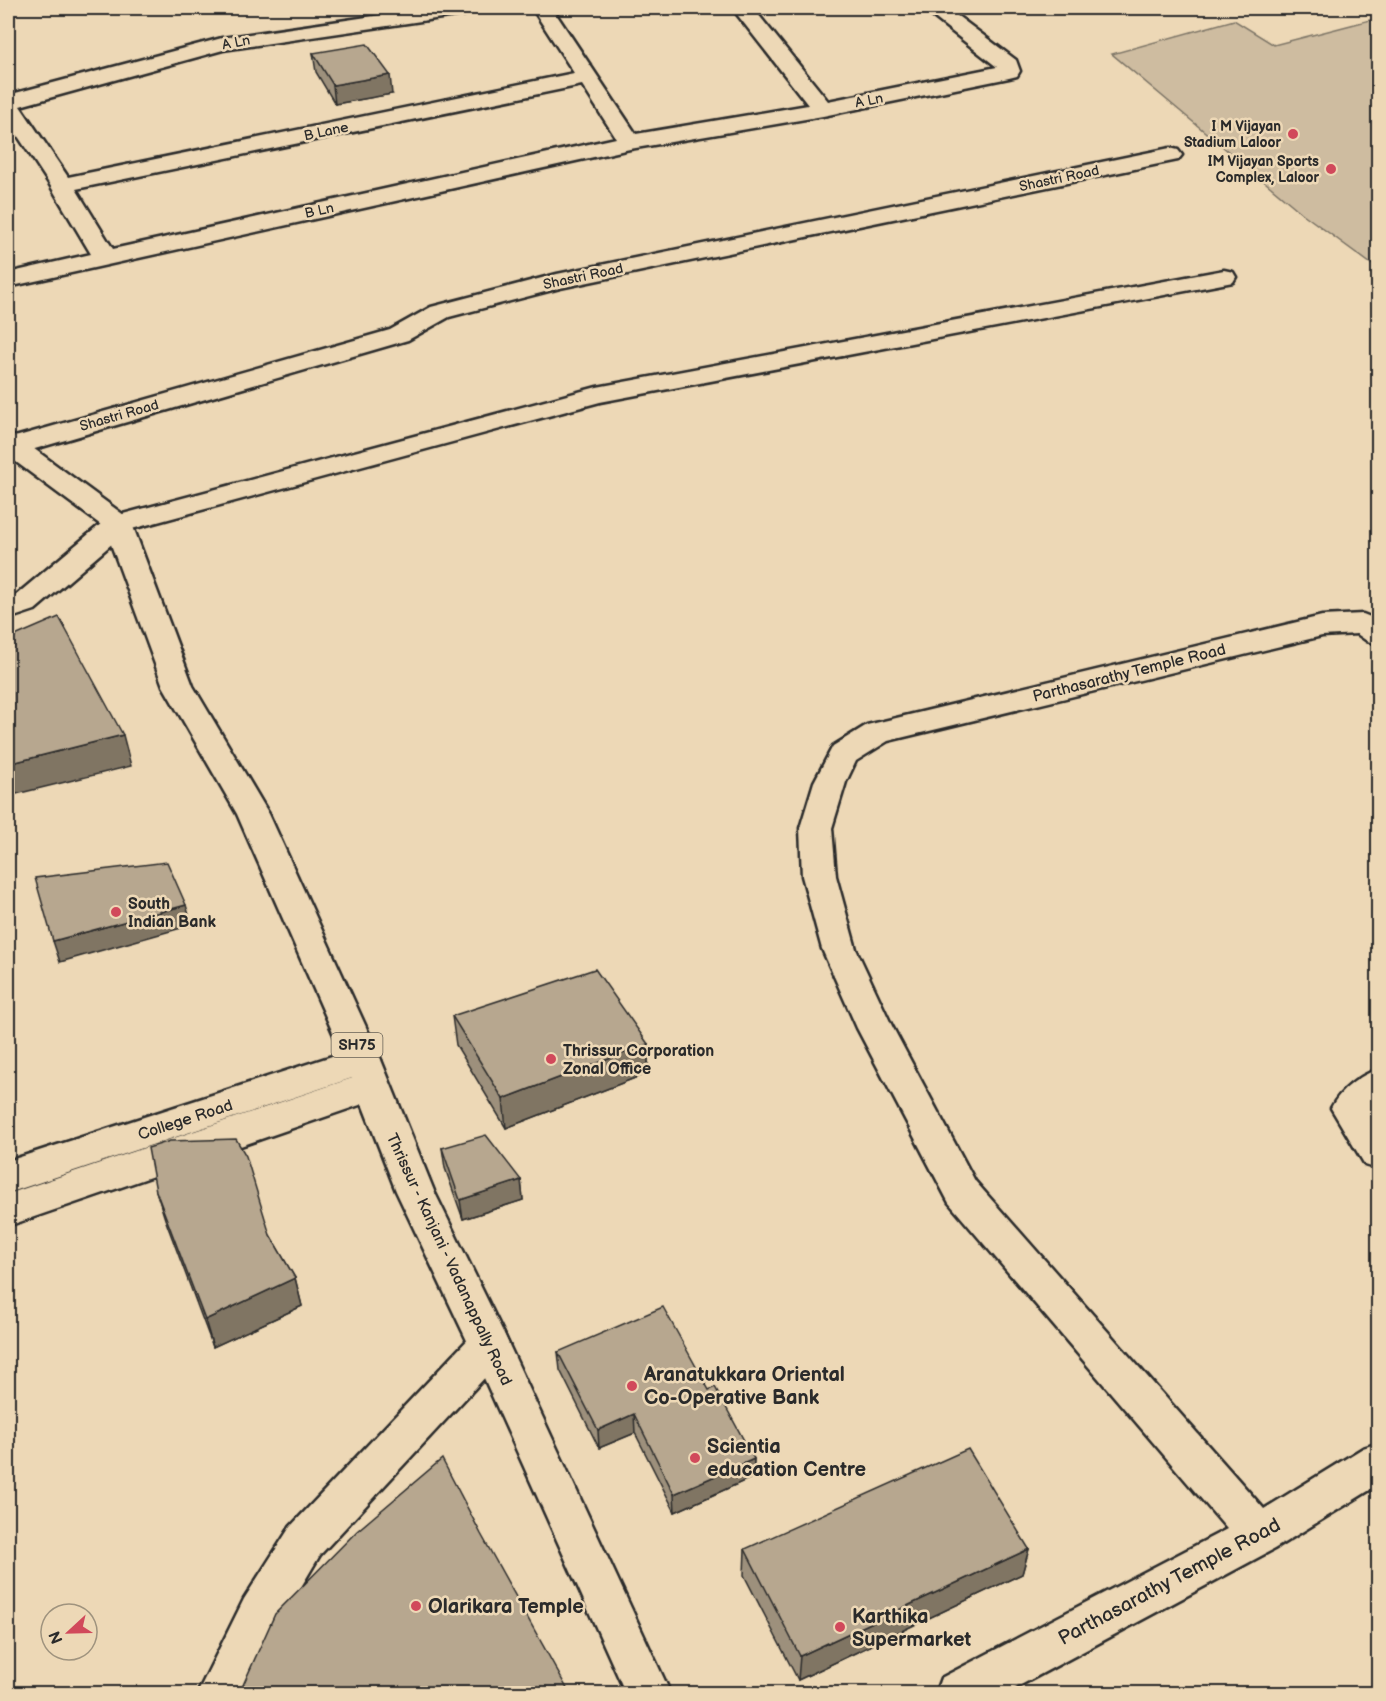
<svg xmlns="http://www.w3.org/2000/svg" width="1386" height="1701" viewBox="0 0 1386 1701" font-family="'Balsamiq Sans',sans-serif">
<rect width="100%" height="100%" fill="#edd8b6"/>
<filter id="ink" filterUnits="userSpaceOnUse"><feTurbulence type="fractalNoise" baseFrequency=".0167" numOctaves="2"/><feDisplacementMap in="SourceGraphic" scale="12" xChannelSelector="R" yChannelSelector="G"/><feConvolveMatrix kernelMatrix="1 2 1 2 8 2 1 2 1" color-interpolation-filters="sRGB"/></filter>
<g filter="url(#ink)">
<polygon fill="#cebca0" stroke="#7c7466" stroke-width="1.5" points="1378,18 1378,269 1303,214 1112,54 1234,20 1274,45"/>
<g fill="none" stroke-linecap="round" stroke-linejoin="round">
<g stroke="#2b2b2b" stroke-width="5">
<g id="minor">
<path d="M429,8H479L476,12L469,14L223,50L20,106L68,177L574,73L532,8H552L636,134L808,105L732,8H753L828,101L997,67L927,12L924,8H947L1016,60L1020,71L1017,76L1009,78L823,116L630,149L8,287V273L91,254L50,185L8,121V95L222,38ZM582,85L616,138L113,249L76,189Z"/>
<polygon points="1170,148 1178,150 1182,155 1178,160 560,288 449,317 408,340 21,453 8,454 8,439 390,330 431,307 557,274"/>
<polygon points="1224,270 1233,272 1236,277 1233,282 600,402 128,530 35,610 8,619 8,599 15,596 108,518 597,387"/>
<polygon points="1363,614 1378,620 1378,644 1367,641 1357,634 1322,636 888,741 856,761 846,782 832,828 836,876 856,949 892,1026 975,1181 1264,1509 1363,1448 1378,1443 1378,1485 1274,1549 1004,1694 935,1694 941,1678 1227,1529 949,1203 857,1028 822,949 802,876 800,828 814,782 833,746 867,725 1322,616"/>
<polygon points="363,1046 376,1050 381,1060 376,1070 8,1193 8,1161"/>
<path d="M1378,1069V1105L1371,1111L1378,1123V1169L1365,1165L1331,1108C1340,1090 1359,1076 1378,1069Z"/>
<polygon points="373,1071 386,1076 391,1086 386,1096 8,1226 8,1194"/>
<polygon points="489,1327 503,1332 509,1345 503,1358 320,1555 276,1629 243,1694 197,1694 244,1599 290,1527 475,1332"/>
</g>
</g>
<g stroke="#2b2b2b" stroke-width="5">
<polygon id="major" points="8,435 18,437 128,518 132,524 193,686 269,814 381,1060 434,1191 503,1332 671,1694 626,1694 471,1349 396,1191 345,1060 237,814 163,686 105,528 8,456"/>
</g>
<use href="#minor" fill="#edd8b6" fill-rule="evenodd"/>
<use href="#major" fill="#edd8b6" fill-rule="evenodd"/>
</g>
<g fill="#9d907b" stroke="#2b2b2b" stroke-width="1.5">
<polygon points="313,53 392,94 335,104 316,72"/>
<polygon points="452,1016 648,1044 648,1073 506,1128 456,1045"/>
<polygon points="442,1148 521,1180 523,1200 463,1219 445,1168"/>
<polygon points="156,1191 270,1235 295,1278 302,1306 213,1347 165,1219"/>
<polygon points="558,1352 709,1390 754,1459 753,1477 675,1512 635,1433 599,1448 560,1370"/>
<polygon points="745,1549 1029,1549 1022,1574 798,1680 744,1575"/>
</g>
<g fill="#807564" stroke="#2b2b2b" stroke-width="1.5">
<polygon points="390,75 392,94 335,104 333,85"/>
<polygon points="123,735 131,766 8,796 8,764"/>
<polygon points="186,905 192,925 60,962 53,941"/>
<polygon points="648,1044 648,1073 506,1128 503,1099"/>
<polygon points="521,1180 523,1200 463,1219 460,1200"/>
<polygon points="295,1278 302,1306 213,1347 205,1320"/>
<polygon points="634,1414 635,1433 599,1448 598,1430"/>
<polygon points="754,1459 753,1477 675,1512 674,1494"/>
<polygon points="1029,1549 1022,1574 798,1680 800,1656"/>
</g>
<g fill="#b7a78f" stroke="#2b2b2b" stroke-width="1.5">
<polygon points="367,44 390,75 333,85 313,53"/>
<polygon points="59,617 123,735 8,764 8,639"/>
<polygon points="167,862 186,905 53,941 35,878"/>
<polygon points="595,969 648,1044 503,1099 452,1016"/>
<polygon points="486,1135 521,1180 460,1200 442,1148"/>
<polygon points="236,1139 246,1156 270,1235 295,1278 205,1320 156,1191 148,1148 170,1141"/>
<polygon points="663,1307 709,1390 715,1387 754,1459 674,1494 634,1414 598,1430 558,1352"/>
<polygon points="968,1449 1029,1549 800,1656 745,1549"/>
<polygon points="442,1459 481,1534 570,1694 239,1694 275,1614 357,1531"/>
</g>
</g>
<g fill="#d1495b" stroke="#edd8b6" stroke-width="2">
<circle cx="1293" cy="134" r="6"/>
<circle cx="1331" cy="169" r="6"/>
<circle cx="116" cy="912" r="6"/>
<circle cx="551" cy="1059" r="6"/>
<circle cx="632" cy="1386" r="6"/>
<circle cx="695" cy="1458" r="6"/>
<circle cx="416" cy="1606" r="6"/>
<circle cx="840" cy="1627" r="6"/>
</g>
<g text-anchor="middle" stroke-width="5" stroke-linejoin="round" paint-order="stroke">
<g font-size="14" fill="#2b2b2b" stroke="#edd8b6">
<text transform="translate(236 42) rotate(-11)" y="5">A Ln</text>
<text transform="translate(869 100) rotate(-11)" y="5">A Ln</text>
<text transform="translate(326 131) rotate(-12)" y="5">B Lane</text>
<text transform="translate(1059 178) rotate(-12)" y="5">Shastri Road</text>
<text transform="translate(319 210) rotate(-12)" y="5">B Ln</text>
<text transform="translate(583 276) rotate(-12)" y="5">Shastri Road</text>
<text transform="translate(119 415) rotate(-16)" y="5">Shastri Road</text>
</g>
<g font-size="14" font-weight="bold" fill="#2b2b2b" stroke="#edd8b6" text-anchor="end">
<text x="1281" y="131">I M Vijayan<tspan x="1281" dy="16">Stadium Laloor</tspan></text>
<text x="1319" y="166">IM Vijayan Sports<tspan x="1319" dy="16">Complex, Laloor</tspan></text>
</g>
<rect fill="#edd8b6" stroke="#655f55" stroke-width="1.5" x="331.5" y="1033" width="51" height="24" rx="4.5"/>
<g font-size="15" font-weight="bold" fill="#2b2b2b">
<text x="357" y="1050">SH75</text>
</g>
<g font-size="16" fill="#2b2b2b" stroke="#edd8b6">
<text transform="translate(1129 672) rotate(-14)" y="6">Parthasarathy Temple Road</text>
<text transform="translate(185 1119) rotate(-18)" y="6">College Road</text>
<text transform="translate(450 1259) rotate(65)" y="6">Thrissur - Kanjani - Vadanappally Road</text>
</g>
<g font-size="16" font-weight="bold" fill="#2b2b2b" stroke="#edd8b6" text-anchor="start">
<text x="128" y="909">South<tspan x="128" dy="18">Indian Bank</tspan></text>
<text x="563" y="1056">Thrissur Corporation<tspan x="563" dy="18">Zonal Office</tspan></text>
</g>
<g font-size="20" font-weight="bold" fill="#2b2b2b" stroke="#edd8b6" text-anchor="start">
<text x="644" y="1381">Aranatukkara Oriental<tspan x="644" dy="23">Co-Operative Bank</tspan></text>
<text x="707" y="1453">Scientia<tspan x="707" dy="23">education Centre</tspan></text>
<text x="428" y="1613">Olarikara Temple</text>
<text x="852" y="1623">Karthika<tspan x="852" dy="23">Supermarket</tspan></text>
</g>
<g font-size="20" fill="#2b2b2b" stroke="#edd8b6">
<text transform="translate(1169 1581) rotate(-28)" y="7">Parthasarathy Temple Road</text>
</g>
</g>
<rect width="1386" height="1701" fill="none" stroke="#edd8b6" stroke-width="30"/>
<rect x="15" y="15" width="1356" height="1671" fill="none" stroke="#2b2b2b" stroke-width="2" filter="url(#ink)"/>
<g transform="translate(69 1632) rotate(248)"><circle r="28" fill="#edd8b6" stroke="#9f937e" stroke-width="1.5"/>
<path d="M0-4.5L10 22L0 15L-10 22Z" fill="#d1495b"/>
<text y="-9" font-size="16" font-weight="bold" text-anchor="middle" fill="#2b2b2b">N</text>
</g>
</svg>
